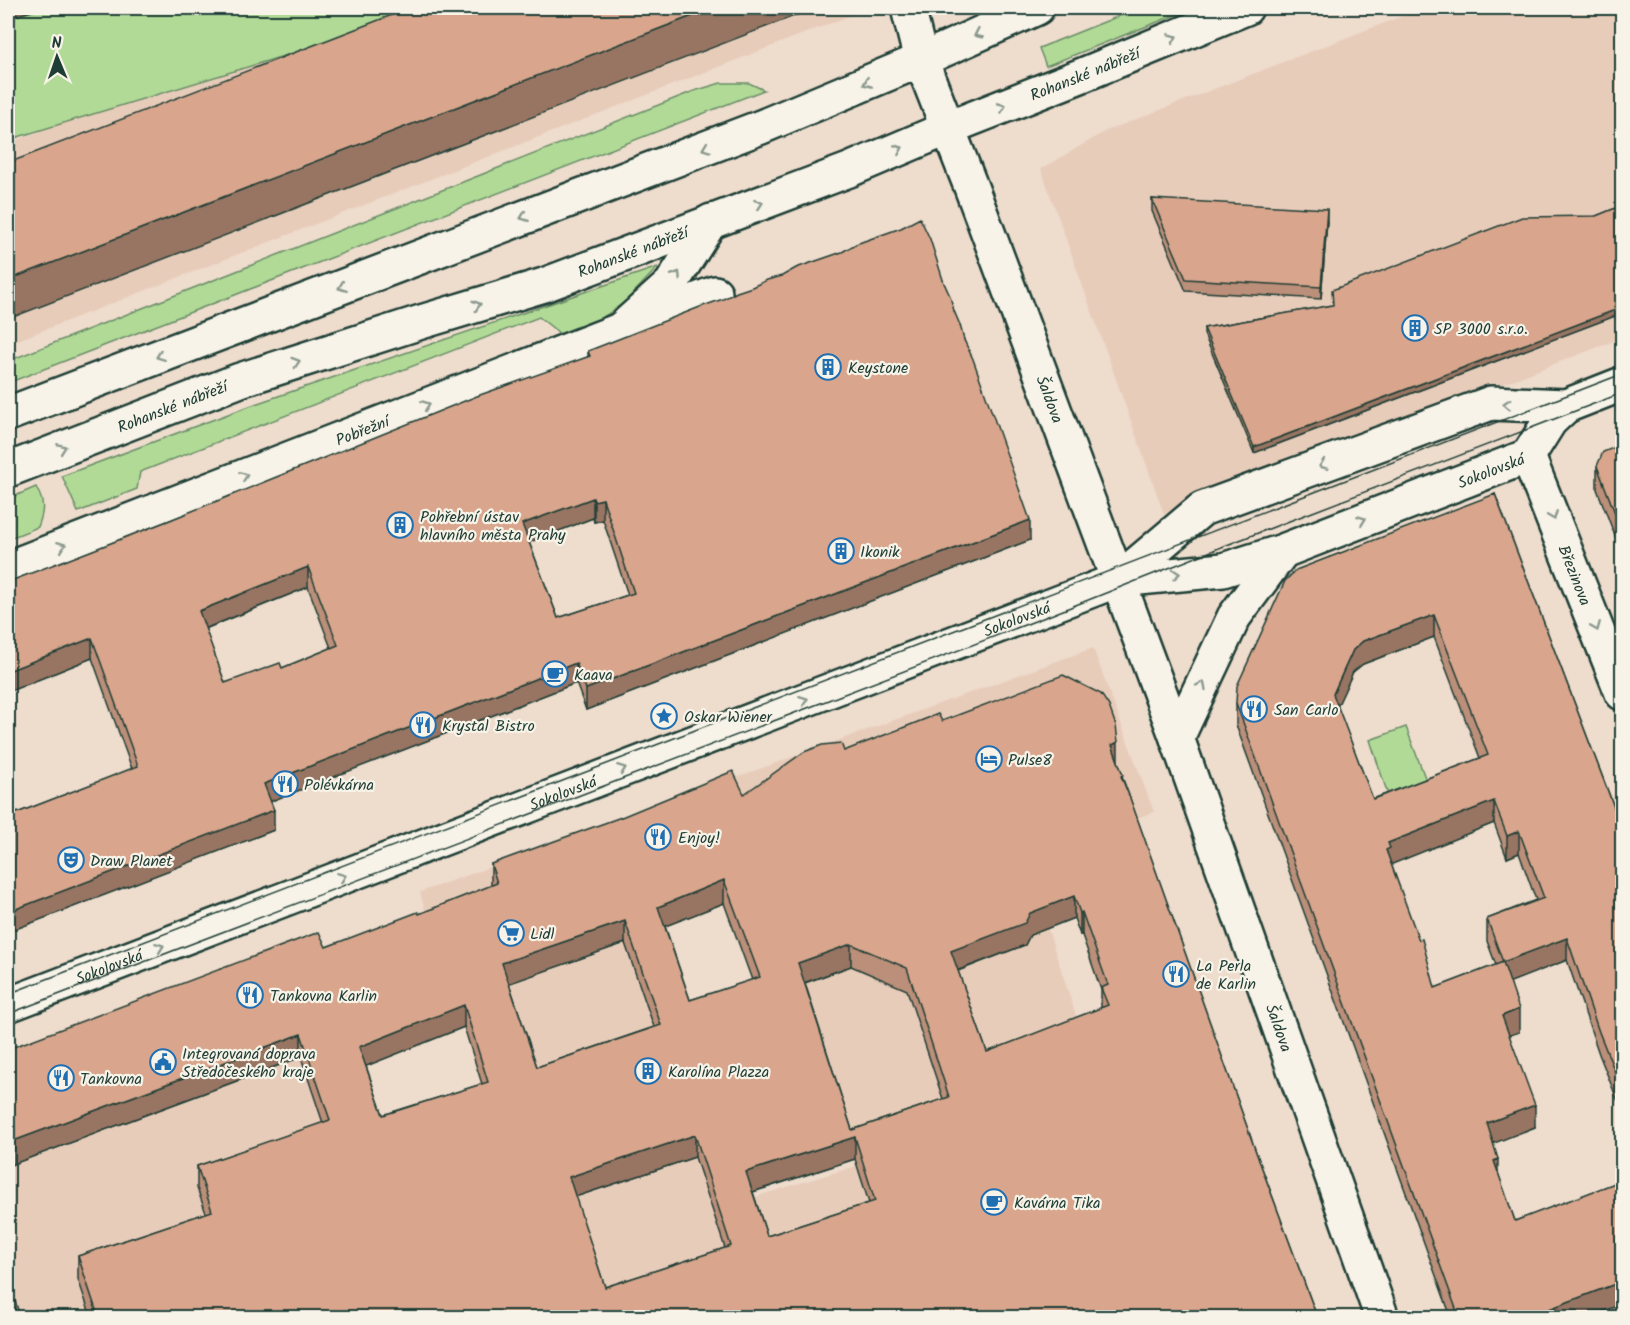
<svg xmlns="http://www.w3.org/2000/svg" width="1630" height="1325" viewBox="0 0 1630 1325" font-family="Kalam,sans-serif">
<rect width="100%" height="100%" fill="#eedccd"/>
<filter id="ink" filterUnits="userSpaceOnUse"><feTurbulence type="fractalNoise" baseFrequency=".0167" numOctaves="2"/><feDisplacementMap in="SourceGraphic" scale="12" xChannelSelector="R" yChannelSelector="G"/><feConvolveMatrix kernelMatrix="1 2 1 2 8 2 1 2 1" color-interpolation-filters="sRGB"/></filter>
<g filter="url(#ink)">
<g fill="#e8ccba">
<polygon points="377,8 861,8 862,11 8,344 8,143"/>
<polygon points="1423,8 1622,8 1622,338 1164,514 1041,169 1106,131"/>
<polygon points="1093,648 1154,812 1049,849 1041,908 1083,1037 1016,1317 8,1318 8,1048 311,934 383,1137 488,1104 462,1020 431,932 420,892 620,821 748,1199 856,1166 729,780"/>
</g>
<g fill="#b1da97" stroke="#688c66" stroke-width="1.5">
<polygon points="42,8 441,8 8,140 8,18"/>
<polygon points="1139,8 1193,8 1046,66 1039,48"/>
<polygon points="721,83 749,83 764,90 8,383 8,361 694,91"/>
<polygon points="658,267 625,302 596,322 564,337 539,317 140,472 137,489 78,512 62,476 255,404"/>
<path d="M36,487C45,503 44,511 38,527L8,539V499Z"/>
<polygon points="1406,727 1433,799 1394,813 1370,740"/>
</g>
<g fill="none" stroke-linecap="round" stroke-linejoin="round">
<g stroke="#1f3d34" stroke-width="38">
<g id="street">
<polyline points="908,8 921,60"/>
<path id="s1" d="M1528,456L1622,693"/>
<path id="s2" d="M8,568L715,293"/>
<polyline points="1118,580 1202,509 1491,403 1566,406 1622,384"/>
<polyline points="1177,738 1234,617 1283,551"/>
<path id="s3" d="M8,1005L1118,580L1223,570L1283,551L1528,456L1550,421L1566,406"/>
</g>
</g>
<g stroke="#1f3d34" stroke-width="38">
<g id="secondary">
<path id="s4" d="M921,60L971,187L1177,738L1382,1318"/>
<polyline points="620,330 671,284 711,221"/>
<polyline points="8,414 761,127 921,60 1037,8"/>
<path id="s5" d="M8,470L240,380L421,322L544,285L849,170L948,128L1080,76L1246,8"/>
</g>
</g>
<use href="#street" stroke="#f7f3e8" stroke-width="33"/>
<use href="#secondary" stroke="#f7f3e8" stroke-width="33"/>
<g stroke="#1f3d34" stroke-width="1.5">
<polyline points="8,994 1622,374"/>
<polyline points="8,1014 1048,616 1219,548 1622,393"/>
</g>
</g>
<g fill="#bb8f79" stroke="#1f3d34" stroke-width="1.5" fill-rule="evenodd">
<polygon points="1152,199 1327,221 1321,299 1186,291 1152,211"/>
<polygon points="1623,205 1623,313 1254,453 1204,334 1204,328 1333,305 1596,216"/>
<path d="M944,283L964,340L1030,540L586,710L576,683L271,801L274,830L8,932V810L17,813L132,769L92,658L8,692V582L65,561L588,357V351ZM593,518L594,522L603,520L628,595L558,618L529,542ZM308,587L331,648L282,668L225,683L205,629Z"/>
<polygon points="1623,444 1623,557 1597,489 1597,466"/>
<path d="M1495,494L1623,831V1114L1599,1054L1567,960L1510,982L1519,1032L1509,1035L1535,1127L1493,1143L1498,1173L1515,1221L1623,1180V1304L1586,1317H1451L1236,725V703ZM1434,637L1480,758L1373,799L1337,706L1353,672L1363,664ZM1494,823L1507,858L1519,853L1536,900L1487,919V941L1496,965L1435,988L1391,864Z"/>
<path d="M942,721L1118,762L1123,779L1256,1152L1317,1317H91L78,1279V1256L206,1213L197,1188V1166L323,1123L301,1057L8,1166V1049L326,947L419,914L491,886V864L744,794L844,751ZM724,903L752,980L690,1000L665,926ZM1074,918L1080,935H1082L1101,990V1008L987,1052L958,971L1025,945L1030,935ZM625,943L654,1027L537,1067L509,983ZM851,966L907,990L943,1099L852,1130L805,983ZM464,1027L482,1084L383,1115L366,1066ZM695,1157L725,1248L605,1287L575,1197ZM855,1159L869,1203L767,1236L753,1192Z"/>
</g>
<g fill="#987463" stroke="#1f3d34" stroke-width="1.5">
<polygon points="8,8 42,8 8,18"/>
<polygon points="713,8 815,8 8,319 8,280"/>
<polygon points="1327,209 1327,221 1321,299 1321,287"/>
<polygon points="1623,307 1623,313 1254,453 1254,447"/>
<polygon points="593,498 593,518 522,545 522,524"/>
<polygon points="603,499 603,520 594,522 594,501"/>
<polygon points="1030,520 1030,540 586,710 586,689"/>
<polygon points="308,567 308,587 199,631 199,611"/>
<polygon points="1434,615 1434,637 1363,664 1353,672 1333,716 1333,694 1353,650 1363,641"/>
<polygon points="92,638 92,658 8,692 8,671"/>
<polygon points="576,663 576,683 264,804 264,784"/>
<polygon points="1118,742 1118,764 1112,745"/>
<polygon points="1494,801 1494,823 1390,865 1386,850 1388,843"/>
<polygon points="274,810 274,830 8,932 8,912"/>
<polygon points="1519,831 1519,853 1507,858 1507,836"/>
<polygon points="724,880 724,903 658,929 658,907"/>
<polygon points="1074,896 1074,918 1030,935 1025,945 951,973 951,951 1030,913"/>
<polygon points="1082,912 1082,935 1080,935 1080,913"/>
<polygon points="625,921 625,943 502,986 502,963"/>
<polygon points="1567,938 1567,960 1503,985 1503,962"/>
<polygon points="851,944 851,966 798,985 798,963"/>
<polygon points="464,1005 464,1027 359,1069 359,1047"/>
<polygon points="1519,1009 1519,1032 1502,1038 1502,1016"/>
<polygon points="301,1034 301,1057 8,1166 8,1143"/>
<polygon points="1535,1105 1535,1127 1487,1146 1487,1123"/>
<polygon points="695,1135 695,1157 569,1199 569,1177"/>
<polygon points="855,1137 855,1159 746,1194 746,1172"/>
<polygon points="1498,1159 1498,1182 1494,1161"/>
<polygon points="1623,1281 1623,1304 1586,1317 1528,1317"/>
<polygon points="19,1313 19,1317 8,1317"/>
</g>
<g fill="#d9a68d" stroke="#1f3d34" stroke-width="1.5" fill-rule="evenodd">
<polygon points="410,8 713,8 8,280 8,163"/>
<polygon points="1152,199 1327,209 1321,287 1186,279"/>
<polygon points="1623,205 1623,307 1254,447 1204,328 1333,305 1332,290 1522,217 1596,216"/>
<path d="M920,218L930,239L944,283L950,296L954,311L960,325L964,340L973,359L1030,520L586,689L576,663L264,784L274,810L8,912V810L14,807L17,813L138,766L92,638L8,671V582L65,560V561L170,520L477,396L590,356L588,351L700,307L723,299L737,292L752,287L767,280L782,276L796,268L842,252L856,244L901,228ZM593,498L594,501L603,499L634,593L558,618L522,524ZM308,567L338,645L282,668L280,663L225,683L199,611Z"/>
<polygon points="1623,444 1623,534 1597,466 1603,452"/>
<path d="M1495,494L1623,831V1092L1599,1032L1567,938L1503,962L1519,1009L1502,1016L1535,1105L1487,1123L1498,1159L1494,1161L1515,1221L1623,1180V1281L1528,1317H1459L1236,703L1237,686L1285,581L1296,570ZM1434,615L1488,755L1373,799L1333,694L1353,650L1363,641ZM1494,801L1507,836L1519,831L1544,898L1487,919L1503,962L1435,988L1422,939L1419,940L1386,850L1390,848L1388,843Z"/>
<path d="M1063,675L1101,694L1109,706L1116,726L1118,742L1112,745L1123,775L1121,776L1130,798L1256,1152L1317,1317H95L94,1315L97,1313L78,1256L212,1211L197,1166L330,1120L301,1034L8,1143V1049L319,932L326,947L418,912L419,914L497,883L491,864L624,816L733,771L744,794L804,752L822,745L841,743L844,751L938,714L942,721ZM724,880L760,977L690,1000L658,907ZM1074,896L1080,913L1082,912L1108,985L1101,988L1108,1005L987,1052L951,951L1025,923L1030,913ZM625,921L661,1025L537,1067L502,963ZM851,944L907,968L949,1097L852,1130L798,963ZM464,1005L488,1082L383,1115L359,1047ZM695,1135L731,1246L605,1287L569,1177ZM855,1137L875,1201L767,1236L746,1172Z"/>
<polygon points="8,1279 19,1313 8,1317"/>
</g>
<defs><path id="oneway-chevron" d="M-2-3.5L2.5 0L-2 3.5" fill="none" stroke-width="1.6" stroke-linecap="round" stroke-linejoin="round" transform="scale(1.5)"/></defs>
<g stroke="#8b988e">
<use href="#oneway-chevron" transform="translate(978 34) rotate(155)"/>
<use href="#oneway-chevron" transform="translate(1173 38) rotate(-23)"/>
<use href="#oneway-chevron" transform="translate(867 83) rotate(157)"/>
<use href="#oneway-chevron" transform="translate(1002 107) rotate(-21)"/>
<use href="#oneway-chevron" transform="translate(706 148) rotate(159)"/>
<use href="#oneway-chevron" transform="translate(899 149) rotate(-23)"/>
<use href="#oneway-chevron" transform="translate(759 204) rotate(-20)"/>
<use href="#oneway-chevron" transform="translate(524 217) rotate(159)"/>
<use href="#oneway-chevron" transform="translate(677 275) rotate(-58)"/>
<use href="#oneway-chevron" transform="translate(342 287) rotate(159)"/>
<use href="#oneway-chevron" transform="translate(477 305) rotate(-17)"/>
<use href="#oneway-chevron" transform="translate(160 356) rotate(159)"/>
<use href="#oneway-chevron" transform="translate(296 362) rotate(-18)"/>
<use href="#oneway-chevron" transform="translate(1507 404) rotate(-177)"/>
<use href="#oneway-chevron" transform="translate(426 405) rotate(-21)"/>
<use href="#oneway-chevron" transform="translate(62 448) rotate(-21)"/>
<use href="#oneway-chevron" transform="translate(1323 465) rotate(160)"/>
<use href="#oneway-chevron" transform="translate(244 476) rotate(-21)"/>
<use href="#oneway-chevron" transform="translate(1553 516) rotate(68)"/>
<use href="#oneway-chevron" transform="translate(1362 520) rotate(-21)"/>
<use href="#oneway-chevron" transform="translate(62 546) rotate(-21)"/>
<use href="#oneway-chevron" transform="translate(1176 574) rotate(-5)"/>
<use href="#oneway-chevron" transform="translate(1596 627) rotate(68)"/>
<use href="#oneway-chevron" transform="translate(1202 685) rotate(-65)"/>
<use href="#oneway-chevron" transform="translate(804 700) rotate(-21)"/>
<use href="#oneway-chevron" transform="translate(622 769) rotate(-21)"/>
<use href="#oneway-chevron" transform="translate(342 877) rotate(-21)"/>
<use href="#oneway-chevron" transform="translate(160 947) rotate(-21)"/>
</g>
</g>
<defs>
<g id="building-ring" transform="scale(1.35)"><circle r="9.5" fill="#f7f3e8" stroke="#1f6fb2" stroke-width="1.5"/><path d="M-4-6H4V6H1V3H-1V6H-4ZM-2.5-4.3h1.7v1.8h-1.7ZM.8-4.3h1.7v1.8H.8ZM-2.5-1h1.7V.8h-1.7ZM.8-1h1.7V.8H.8Z" fill="#1f6fb2"/></g>
<g id="cafe-ring" transform="scale(1.35)"><circle r="9.5" fill="#f7f3e8" stroke="#1f6fb2" stroke-width="1.5"/><path d="M-5.5-4.5H6V0H3Q3 3.5 0 3.5H-2.5Q-5.5 3.5-5.5 0ZM3-3.2v2h1.7v-2ZM-6 4.5H4V6H-6Z" fill="#1f6fb2"/></g>
<g id="restaurant-ring" transform="scale(1.35)"><circle r="9.5" fill="#f7f3e8" stroke="#1f6fb2" stroke-width="1.5"/><path d="M-5-6h1v4h1v-4h1v4h1v-4h1v5L-1.5 .5V6h-2V.5L-5-1ZM5-6V6H3V1.5H1.5Q1.5-4 5-6Z" fill="#1f6fb2"/></g>
<g id="sight-ring" transform="scale(1.35)"><circle r="9.5" fill="#f7f3e8" stroke="#1f6fb2" stroke-width="1.5"/><path d="M0-6L1.8-2.2L6-1.7L2.9 1.2L3.7 5.4L0 3.3L-3.7 5.4L-2.9 1.2L-6-1.7L-1.8-2.2Z" fill="#1f6fb2"/></g>
<g id="hotel-ring" transform="scale(1.35)"><circle r="9.5" fill="#f7f3e8" stroke="#1f6fb2" stroke-width="1.5"/><path d="M-6-4.5h1.5V1H6V5H4.5V3h-9V5H-6ZM-4 0a1.8 1.8 0 1 1 3.6 0ZM.5 0V-2.5h3Q6-2.5 6 0Z" fill="#1f6fb2"/></g>
<g id="theatre-ring" transform="scale(1.35)"><circle r="9.5" fill="#f7f3e8" stroke="#1f6fb2" stroke-width="1.5"/><path d="M-5-5.5Q0-4 5-5.5V0Q5 5 0 6Q-5 5-5 0ZM-3.3-2.5H-1v1.5H-3.3ZM1-2.5H3.3v1.5H1ZM-2.8 1Q0 5.5 2.8 1Z" fill="#1f6fb2"/></g>
<g id="supermarket-ring" transform="scale(1.35)"><circle r="9.5" fill="#f7f3e8" stroke="#1f6fb2" stroke-width="1.5"/><path d="M-6-5.5h2.5l.6 2H6L4.5 2H-2.5L-4.4-4H-6ZM-1.5 3.2a1.3 1.3 0 1 0 .1 0ZM3 3.2a1.3 1.3 0 1 0 .1 0Z" fill="#1f6fb2"/></g>
<g id="civic-ring" transform="scale(1.35)"><circle r="9.5" fill="#f7f3e8" stroke="#1f6fb2" stroke-width="1.5"/><path d="M-.6-6.5H3V-4.5H.6V-3L4-1V1h2V6H-6V1h2V-1L-.6-3ZM-1.2 2.5V6h2.4V2.5Z" fill="#1f6fb2"/></g>
</defs>
<g fill-rule="evenodd">
<use href="#building-ring" x="1415" y="328"/>
<use href="#building-ring" x="828" y="367"/>
<use href="#building-ring" x="400" y="525"/>
<use href="#building-ring" x="841" y="551"/>
<use href="#cafe-ring" x="555" y="674"/>
<use href="#restaurant-ring" x="1254" y="709"/>
<use href="#sight-ring" x="664" y="716"/>
<use href="#restaurant-ring" x="423" y="725"/>
<use href="#hotel-ring" x="989" y="759"/>
<use href="#restaurant-ring" x="285" y="784"/>
<use href="#restaurant-ring" x="658" y="837"/>
<use href="#theatre-ring" x="71" y="860"/>
<use href="#supermarket-ring" x="511" y="933"/>
<use href="#restaurant-ring" x="1176" y="974"/>
<use href="#restaurant-ring" x="250" y="995"/>
<use href="#civic-ring" x="163" y="1062"/>
<use href="#building-ring" x="648" y="1071"/>
<use href="#restaurant-ring" x="61" y="1078"/>
<use href="#cafe-ring" x="994" y="1202"/>
</g>
<g text-anchor="middle" stroke-width="4.5" stroke-linejoin="round" paint-order="stroke">
<g font-size="16" fill="#1f3d34" stroke="#f7f3e8">
<text dy="6" stroke="none"><textPath href="#s5" startOffset="1148">Rohanské nábřeží</textPath></text>
<text dy="6" stroke="none"><textPath href="#s5" startOffset="662">Rohanské nábřeží</textPath></text>
<text dy="6" stroke="none"><textPath href="#s4" startOffset="363">Šaldova</textPath></text>
<text dy="6" stroke="none"><textPath href="#s5" startOffset="176">Rohanské nábřeží</textPath></text>
<text dy="6" stroke="none"><textPath href="#s2" startOffset="380">Pobřežní</textPath></text>
<text dy="6" stroke="none"><textPath href="#s3" startOffset="1580">Sokolovská</textPath></text>
<text dy="6" stroke="none"><textPath href="#s1" startOffset="128">Březinova</textPath></text>
<text dy="6" stroke="none"><textPath href="#s3" startOffset="1080">Sokolovská</textPath></text>
<text dy="6" stroke="none"><textPath href="#s3" startOffset="594">Sokolovská</textPath></text>
<text dy="6" stroke="none"><textPath href="#s3" startOffset="108">Sokolovská</textPath></text>
<text dy="6" stroke="none"><textPath href="#s4" startOffset="1032">Šaldova</textPath></text>
</g>
<g font-size="16" fill="#1f3d34" stroke="#f7f3e8" text-anchor="start">
<text x="1434" y="334">SP 3000 s.r.o.</text>
<text x="848" y="373">Keystone</text>
<text x="420" y="522">Pohřební ústav<tspan x="420" dy="18">hlavního města Prahy</tspan></text>
<text x="860" y="557">Ikonik</text>
<text x="574" y="680">Kaava</text>
<text x="1274" y="715">San Carlo</text>
<text x="684" y="722">Oskar Wiener</text>
<text x="442" y="731">Krystal Bistro</text>
<text x="1008" y="765">Pulse8</text>
<text x="304" y="790">Polévkárna</text>
<text x="678" y="843">Enjoy!</text>
<text x="90" y="866">Draw Planet</text>
<text x="530" y="939">Lidl</text>
<text x="1196" y="971">La Perla<tspan x="1196" dy="18">de Karlin</tspan></text>
<text x="270" y="1001">Tankovna Karlin</text>
<text x="182" y="1059">Integrovaná doprava<tspan x="182" dy="18">Středočeského kraje</tspan></text>
<text x="668" y="1077">Karolína Plazza</text>
<text x="80" y="1084">Tankovna</text>
<text x="1014" y="1208">Kavárna Tika</text>
</g>
</g>
<rect width="1630" height="1325" fill="none" stroke="#f7f3e8" stroke-width="30"/>
<rect x="15" y="15" width="1600" height="1295" fill="none" stroke="#1f3d34" stroke-width="2" filter="url(#ink)"/>
<g transform="translate(57 57) rotate(358)" stroke="#f7f3e8" stroke-width="4.5" paint-order="stroke">
<path d="M0-4.5L10 22L0 15L-10 22Z" fill="#1f3d34"/>
<text y="-9" font-size="16" font-weight="bold" text-anchor="middle" fill="#1f3d34">N</text>
</g>
</svg>
